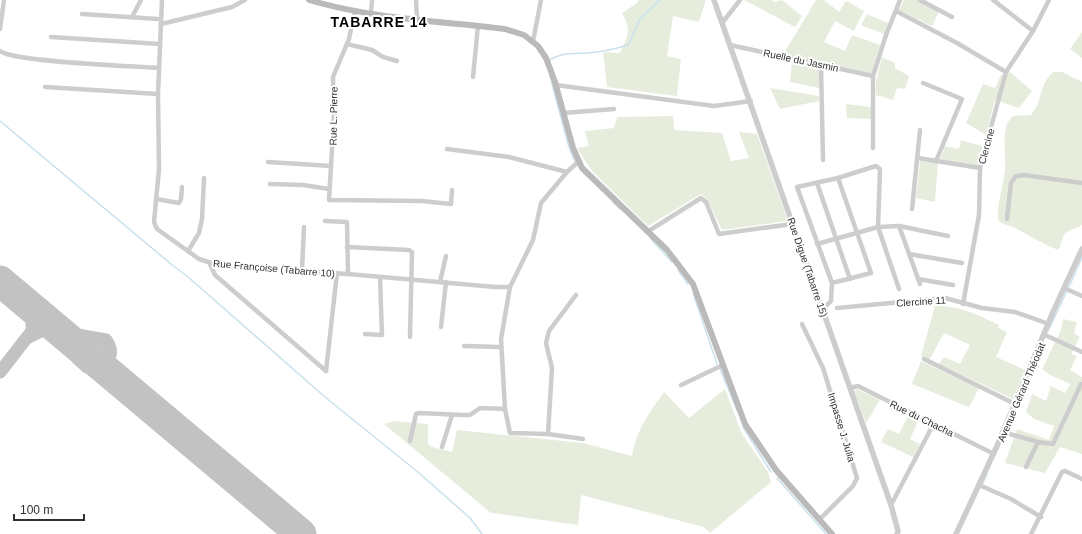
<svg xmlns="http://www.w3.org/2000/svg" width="1082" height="534" viewBox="0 0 1082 534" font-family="Helvetica,sans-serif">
<rect width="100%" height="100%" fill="#fff"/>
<g fill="#e7eddd">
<path d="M639,0H706L699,22L673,16L667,56L681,59L677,96L607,87L603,52L620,53C628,36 632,30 622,13L636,4Z"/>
<polygon points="744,0 772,0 774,2 782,0 802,16 795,27"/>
<polygon points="816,0 824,0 839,12 846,1 864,11 854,31 835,21 824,42 845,51 852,35 880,45 871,75 783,55"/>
<polygon points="904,0 925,0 940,9 932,26 899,10"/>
<polygon points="867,14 888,23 884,34 861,25"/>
<polygon points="1082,32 1082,58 1070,49"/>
<polygon points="882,57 895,63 895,68 909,76 905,89 897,88 893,100 876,95 876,81"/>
<polygon points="792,61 819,68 819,88 790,82"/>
<polygon points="1010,72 1032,91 1019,108 995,100 986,135 966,123 983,84 995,88 1001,75"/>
<path d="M1053,72H1062L1082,82V225C1077,228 1071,229 1067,232C1061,236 1062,245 1058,250C1043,244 1030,236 1015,228C1009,225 1004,225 998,220C997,202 1003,188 1005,170C1006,156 1002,138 1007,124C1008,121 1011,119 1013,116L1031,115C1044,100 1037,88 1053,72Z"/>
<polygon points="770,88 819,96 819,101 780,109"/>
<polygon points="846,104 871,107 871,119 847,118"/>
<polygon points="673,116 674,130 722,133 731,161 749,158 739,132 757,134 788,221 722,230 707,199 701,194 648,226 592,171 577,148 589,146 585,131 614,128 617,117"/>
<polygon points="961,140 985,147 977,166 940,160 945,146 959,149"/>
<polygon points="920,161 938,163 935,202 916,198"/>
<path d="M935,306C961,306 976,314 999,325L998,328L1007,332L996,357L1025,370L1013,399L939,364L944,357L960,364L970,345L944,333L930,359L921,356Z"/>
<polygon points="1063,319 1077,322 1074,333 1080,337 1071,354 1077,356 1070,370 1082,377 1082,454 1060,447 1045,473 1005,463 1017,429 1049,440 1054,426 1034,419 1026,412 1032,394 1046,401 1051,386 1065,393 1070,384 1050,375 1042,369 1061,330"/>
<polygon points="921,361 979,388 969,407 912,384"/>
<path d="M725,389L742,434L768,472L771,482L710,533L704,527L581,495L578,525L491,513L384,424L394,421L428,424V444L432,447L452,452L457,430L583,443L632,456C638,427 647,416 664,392L689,418Z"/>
<polygon points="857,389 880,400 866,423 854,391"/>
<polygon points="909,414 919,419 910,439 920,444 913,457 881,442 888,429 899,434"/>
</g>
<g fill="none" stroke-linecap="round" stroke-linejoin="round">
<g stroke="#c9e1ed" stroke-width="1.5">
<path d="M549,60C563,52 572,54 588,53C602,52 615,49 628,45L640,19L660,0"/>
<polyline points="550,76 568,144 575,162"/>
<polyline points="0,121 171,264 188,277 325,397 419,473 470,518 482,534"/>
<polyline points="613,202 620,209"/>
<polyline points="650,238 672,262"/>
<polyline points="678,270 688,284"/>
<polyline points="1069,287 1082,257"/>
<polyline points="693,293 717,364"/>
<polyline points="1048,331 1067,291"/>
<polyline points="720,369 737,410"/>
<polyline points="743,427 771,472"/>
<polyline points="1007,431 1014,412"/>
<polyline points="1003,440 1005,435"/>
<polyline points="777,478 826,534"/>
<polyline points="982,485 987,474"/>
</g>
<g stroke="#c2c2c2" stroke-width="13">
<path d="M29,337L41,331L49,330L106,340C118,357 104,368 87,367L78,359L73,343"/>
<polyline points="0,372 32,331 32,308"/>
</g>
<polyline stroke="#c2c2c2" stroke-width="31" points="0,281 301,534"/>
<g stroke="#cdcdcd" stroke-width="4.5">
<polyline points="162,0 158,94 159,169 154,222 157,229 199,259 220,266 348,274 495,287 510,287"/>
<polyline points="416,0 417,19"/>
<polyline points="920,0 952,17"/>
<polyline points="993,0 1033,31"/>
<polyline points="355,10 349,39 333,77 334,115 329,200 422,201 451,204 452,190"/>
<polyline points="896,11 957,43 1006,72"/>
<polyline points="371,13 372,0"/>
<polyline points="82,14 158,19"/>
<polyline points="132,17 141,0"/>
<polyline points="722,23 740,0"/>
<polyline points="161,24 232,7 245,0"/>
<polyline points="0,29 4,0"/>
<polyline points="51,37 160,44"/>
<polyline points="533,41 541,0"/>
<polyline points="347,44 372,50 383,57 397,61"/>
<polyline points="730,45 873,76"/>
<path d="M0,51C13,62 134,66 159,68"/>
<polyline points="821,65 823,160"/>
<polyline points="473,77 478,25"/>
<polyline points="923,83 962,99 936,161"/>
<polyline points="556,85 714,106 751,101"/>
<polyline points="45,87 158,94"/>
<polyline points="563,113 614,109"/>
<polyline points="873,148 873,76 886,35 900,0"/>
<polyline points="447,149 509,157 567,172"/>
<polyline points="918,158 980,168"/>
<polyline points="268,162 331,166"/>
<polyline points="578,162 567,172 541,203 533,240 510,287 501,339 505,409 510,433 548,434 583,439"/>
<polyline points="838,178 876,166 880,169 878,227 899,289"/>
<polyline points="817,183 850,279"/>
<polyline points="270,184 303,185 329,189"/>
<polyline points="156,199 179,203 181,199 182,187"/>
<polyline points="912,209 920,130"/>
<polyline points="1007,219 1011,183 1016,176 1024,175 1082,183"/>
<polyline points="325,221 347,222 348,274"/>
<polyline points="899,226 920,284"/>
<polyline points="647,232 701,198 706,202 719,234 792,224"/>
<polyline points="817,244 878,227 899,226 948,236"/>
<polyline points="347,247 409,250 412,252 410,337"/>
<polyline points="188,251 199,233 202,219 204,178"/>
<polyline points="909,254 962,263"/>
<polyline points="210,264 215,275 326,371"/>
<polyline points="302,270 304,227"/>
<polyline points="918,279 953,285"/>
<polyline points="440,282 446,256"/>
<polyline points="1064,288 1082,296"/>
<polyline points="963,304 979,215 980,168 1006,72 1033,31 1049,0"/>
<polyline points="837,308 945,298 982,308 1015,312 1049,324"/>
<polyline points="823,309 831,301 832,283 797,187 838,178 871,273 832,283"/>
<polyline points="802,324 823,368 857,478 853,486 819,520"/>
<polyline points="441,327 446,282"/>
<polyline points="365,334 382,335 380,277"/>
<polyline points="1045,335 1082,352"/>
<polyline points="464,346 501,347"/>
<polyline points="924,359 1015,404"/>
<polyline points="326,371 337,273"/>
<polyline points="681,385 723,365"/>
<polyline points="850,388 858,386 994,454"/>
<polyline points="1003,432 1038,442 1053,444 1081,384"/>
<polyline points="548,434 552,368 546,343 549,331 576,295"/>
<polyline points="410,441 416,414 419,413 463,415 470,415 480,408 505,409"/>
<polyline points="442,447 452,415"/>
<polyline points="1026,467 1038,442"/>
<polyline points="979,485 1011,499 1041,517"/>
<polyline points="891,505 934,423"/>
<polyline points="1031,534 1062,472 1065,471 1082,479"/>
</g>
<g stroke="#cdcdcd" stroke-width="5.5">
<polyline points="714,0 891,505 898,531 897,534"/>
<polyline points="956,534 997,446 1053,312 1082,249"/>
</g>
<path stroke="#bababa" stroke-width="6" d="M309,0C372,19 440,21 505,29L524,35L538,46L546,58L555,82L573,148L582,168L667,250L693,284L745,424L776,470L832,534"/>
</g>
<g text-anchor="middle" stroke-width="4" stroke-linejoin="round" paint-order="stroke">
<g font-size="10" fill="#303030" stroke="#fff">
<text transform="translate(801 60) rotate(12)" y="4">Ruelle du Jasmin</text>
<text transform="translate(333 116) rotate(-89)" y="4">Rue L. Pierre</text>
<text transform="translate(986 146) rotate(-75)" y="4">Clercine</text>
<text transform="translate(808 267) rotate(71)" y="4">Rue Digue (Tabarre 15)</text>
<text transform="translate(274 268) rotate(5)" y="4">Rue Françoise (Tabarre 10)</text>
<text transform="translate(921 301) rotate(-4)" y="4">Clercine 11</text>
<text transform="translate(1021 392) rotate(-67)" y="4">Avenue Gérard Théodat</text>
<text transform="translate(922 418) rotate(26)" y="4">Rue du Chacha</text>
<text transform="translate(842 427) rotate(73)" y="4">Impasse J. Julia</text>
</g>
<g font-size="14" font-weight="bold" letter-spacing="1" fill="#000" stroke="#fff">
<text x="379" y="27">TABARRE 14</text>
</g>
</g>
<path d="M14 514v6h70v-6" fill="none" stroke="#303030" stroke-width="2"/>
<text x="20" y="514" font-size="12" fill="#303030" stroke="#ffffff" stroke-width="3" paint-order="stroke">100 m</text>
</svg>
